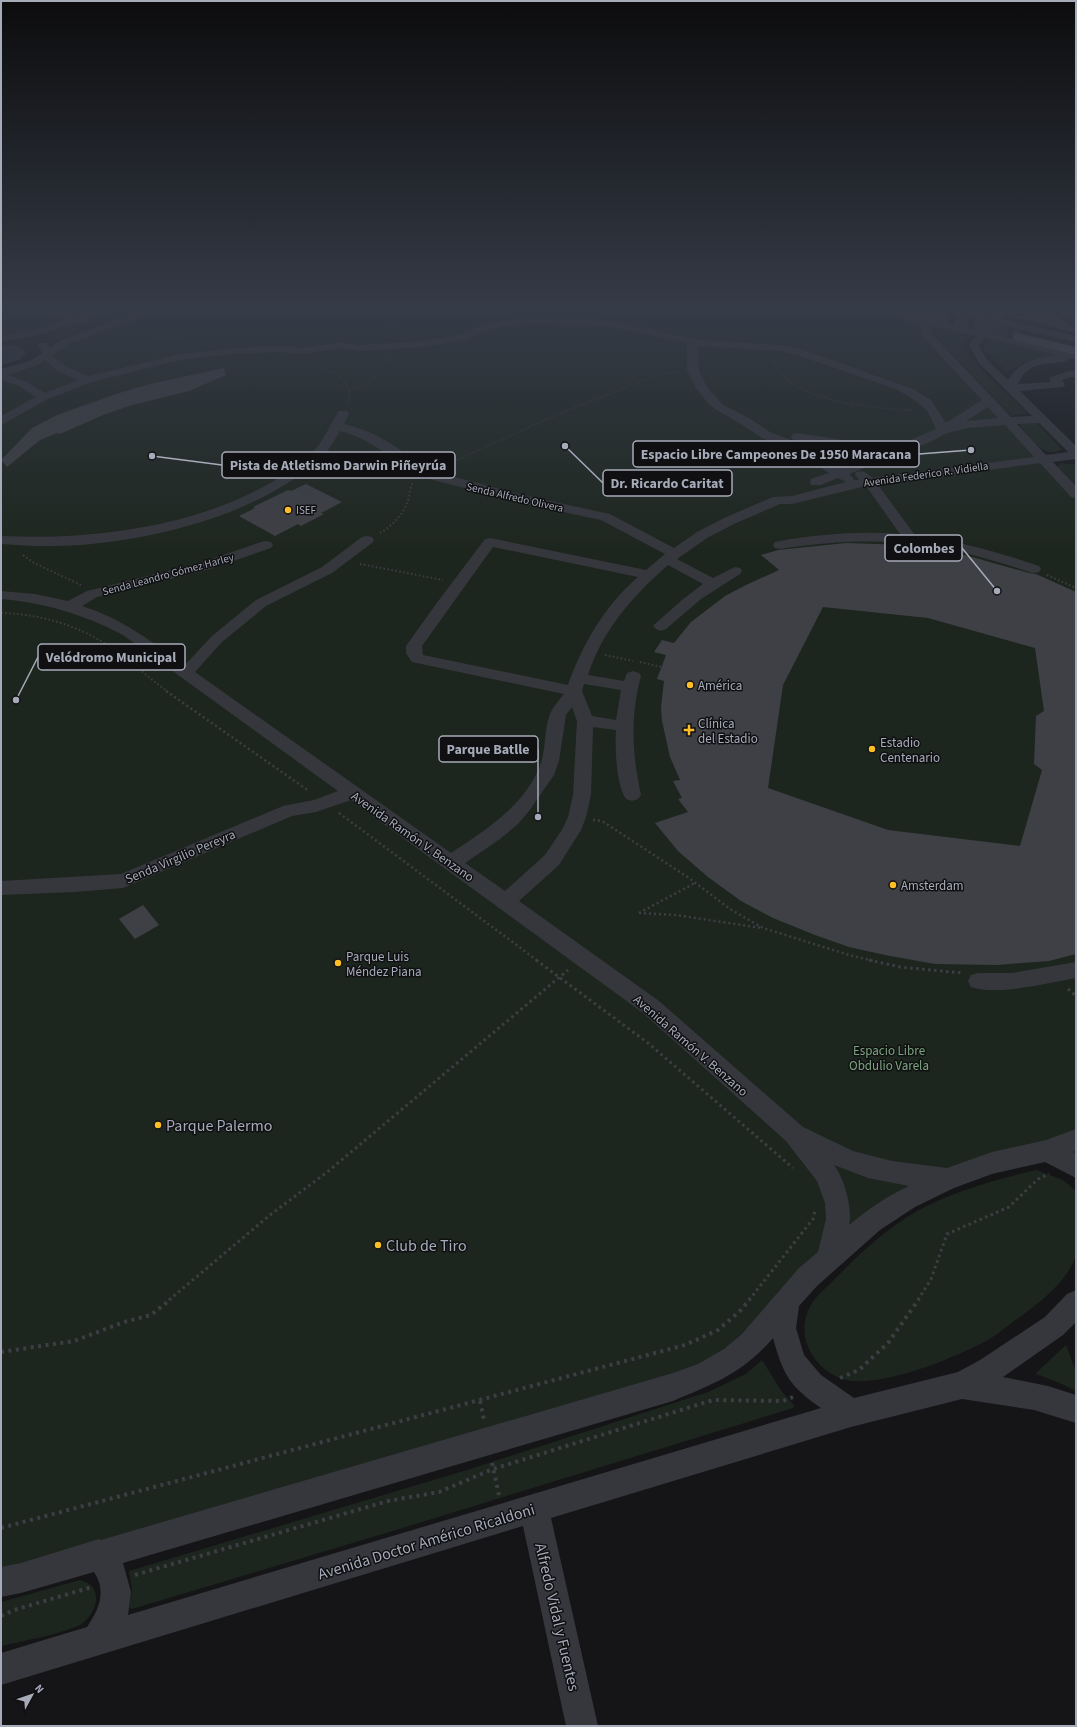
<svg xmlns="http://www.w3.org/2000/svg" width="1077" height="1727" viewBox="0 0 1077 1727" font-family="'Source Sans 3',sans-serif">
<rect width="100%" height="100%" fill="#151517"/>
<g fill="#1d261e">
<path d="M1,309C16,309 52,304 58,320C47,331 17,333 1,333Z"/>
<polygon points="115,309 144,309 102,324 95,324 89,322 91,318"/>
<polygon points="155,309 872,309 926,322 925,329 1076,494 1076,1140 906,1199 733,1358 1,1582 1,373 15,370 53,350"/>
<polygon points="76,326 81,329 81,331 58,340 54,340 45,335 66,327"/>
<path d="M937,326L972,335C967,339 963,343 965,350L986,374L1028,413L1012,416L1007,412L941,342L936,334Z"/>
<polygon points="990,339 1063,355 1032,360 1023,363 1007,372 984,350 985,345"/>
<path d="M1020,423H1035L1039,425L1062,449C1045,461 1030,437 1020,426Z"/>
<polygon points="1062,463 1076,465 1076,486 1057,466"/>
<path d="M1036,1170L1063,1180L1076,1191C1076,1204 1077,1249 1075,1258C1064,1287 1033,1307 1009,1325C1002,1330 994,1337 986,1341C952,1359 890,1384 852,1381C846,1381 837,1377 832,1374C810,1361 798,1335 808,1311C812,1300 822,1291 830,1284C856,1257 884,1230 917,1211C954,1191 995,1180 1036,1170Z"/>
<polygon points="1066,1345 1076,1372 1076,1391 1060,1383 1036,1374 1036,1373"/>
<polygon points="762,1360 782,1392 794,1405 793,1408 396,1530 132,1609 129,1607 132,1589 129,1571 467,1470 708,1392 746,1374"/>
<path d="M80,1580C90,1583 94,1586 96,1596C97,1606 91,1616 83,1623C72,1632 18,1642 1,1646V1602Z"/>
</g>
<path fill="#2a343c" d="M1,346C9,345 22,344 26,353L20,360L1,365Z"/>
<g fill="#3f4045" fill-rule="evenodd">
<polygon points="1052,312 1076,330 1076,333 1016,317"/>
<polygon points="224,368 226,375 189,391 132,405 103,415 60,434 57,433 40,440 7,467 1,460 32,428 57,415 116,394 150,384"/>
<polygon points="306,484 342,502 321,513 324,514 301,526 298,524 275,536 239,516 255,508 253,507 288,490 291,491"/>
<path d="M846,543L906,545L965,555L1029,573L1036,574L1076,592V954L1049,961L1021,963L997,965L935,964L885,955L849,947L815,935L773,918L741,901L708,877L678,851L655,823L688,812L678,799L682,798L673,781L680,780L670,757L662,721L661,707L664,681L657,679L666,655L654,652L662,640L674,643L691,622L725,596L746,585L779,570L761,555L778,550ZM823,607L928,618L1035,648L1044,711L1036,716L1034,764L1042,770L1020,846L888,830L768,788L783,685Z"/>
<polygon points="143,905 159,925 135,939 119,919"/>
</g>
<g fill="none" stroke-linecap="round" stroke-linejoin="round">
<polyline stroke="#323337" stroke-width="14" stroke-dasharray="14 6" stroke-linecap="butt" points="896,309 1018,337"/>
<g stroke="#3c3e44" stroke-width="1.5" stroke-dasharray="1 2" stroke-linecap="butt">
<polyline points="841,309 859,314"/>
<polyline points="168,312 177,309"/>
<polyline points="129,332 143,335 210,340"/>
<polyline points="387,335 394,322 414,309"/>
<path d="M772,360C775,364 777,369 780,373C805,402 876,409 912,410"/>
<path d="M306,363C327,370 355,376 348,403"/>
<path d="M349,390C366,384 382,377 387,358"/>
<polyline points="446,465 558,414 663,373 678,372"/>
</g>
<g stroke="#3c3e44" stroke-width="2" stroke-dasharray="1.5 2.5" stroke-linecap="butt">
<path d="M380,533C392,526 404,514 408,500C410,494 410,488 413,482"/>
<polyline points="23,555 34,563 81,585"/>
<polyline points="360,564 443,580"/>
<polyline points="1047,575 1076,588"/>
<path d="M1,613C40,614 78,625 110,647C130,661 148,677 168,692"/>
<polyline points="605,655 633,661"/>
<polyline points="640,662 662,667"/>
</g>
<g stroke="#3c3e44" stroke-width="2.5" stroke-dasharray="2 3" stroke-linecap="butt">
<polyline points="166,691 309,791"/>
<polyline points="339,813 538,961"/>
<polyline points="593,820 602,821 689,878 730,909 763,928 849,955 874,961"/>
<polyline points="639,913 676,915 761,928"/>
<polyline points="639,913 695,883"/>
</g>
<g stroke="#3c3e44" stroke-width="3" stroke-dasharray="2.5 3.5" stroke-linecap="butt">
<polyline points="536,960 648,1043 793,1168"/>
<polyline points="869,960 900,967 962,973"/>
<polyline points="1068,989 1076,996"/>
<polyline points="169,1300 270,1215 326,1173 568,970"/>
<polyline points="749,1300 813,1219 815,1210"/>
<polyline points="918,1300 931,1279 947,1234 1009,1207 1038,1179 1049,1174"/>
</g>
<g stroke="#3c3e44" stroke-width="4" stroke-dasharray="3 4.5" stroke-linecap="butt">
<polyline points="1,1352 74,1341 124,1322 151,1315 171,1299"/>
<polyline points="840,1378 859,1370 888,1343 919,1299"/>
<polyline points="480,1401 484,1420"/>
<polyline points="492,1463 499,1495"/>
<polyline points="1,1528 685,1345 718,1330 740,1311 750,1299"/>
<polyline points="135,1575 388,1501 439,1492 493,1469 713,1400 783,1401 793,1397"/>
<polyline points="1,1616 14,1610 92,1587"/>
</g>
<g fill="#36373d" fill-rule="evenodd">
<polygon points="49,309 63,309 77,316 97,309 112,309 111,311 86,320 88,322 87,324 83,325 76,323 43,334 1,342 1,336 37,329 68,319"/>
<path d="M145,309H160L159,311L71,343L53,355L54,357L67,367L89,376L180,354L235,348L278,346L303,348L342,342L358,345L424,341L458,335L477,327L504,320L528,318L594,319L621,323L700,340L781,345L804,350L913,389L931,400L946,423L982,400L922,336L921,334V324L868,311L867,309H886L922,317L929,309H958L993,317L1000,309H1011L1002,319L1076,336V342L998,324L990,333L1076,353V359L1070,358C1061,369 1030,354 1018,384L1051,382L1049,379L1051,377L1069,371H1076V377H1070L1062,380L1065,385L1063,387L1020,391L1076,446V459L1053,462L1076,486V498L1071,497L1040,463L878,485L915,535C958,541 998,552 1039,566L1041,569L1039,572L1034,573L1029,572C940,541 873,534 780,549L775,548L773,545L775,542L780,541C820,534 859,531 900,534L866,486L792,504H780L734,524L707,538L677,559L713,578L735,567L740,568L742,571L740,574L701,599L666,629L661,631L656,629L653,626L656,623L682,600L703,584L668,565C632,597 603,629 588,675L624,681L627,673L633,671L639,673L641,676C630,716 632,754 641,795L638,799L632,801L626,799C616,784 615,749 616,730L593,727L591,795L586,817L581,830L559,865L519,901L659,1001L803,1127L853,1151L892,1161L947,1168L992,1152L1046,1140L1076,1129V1151L1073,1152L1076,1153V1178L1045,1162L992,1174L954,1188L915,1207L880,1230L817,1286L799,1306L796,1328L804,1355L821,1375L854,1398L958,1372L980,1360L1045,1317L1067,1294L1076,1290V1322L1063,1335L1003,1377L1048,1386L1076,1395V1423L1034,1410L962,1399L851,1427L551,1518L598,1726H566L523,1526L1,1685V1653L87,1627C99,1609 107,1592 94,1572L21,1593L1,1597V1567L21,1563L99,1539L101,1540L673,1373L698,1364L724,1349L741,1335L799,1268L818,1252L826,1219L825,1203L817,1181L786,1141L643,1013L351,800L316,812L292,816L123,888L75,892L1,895V881L121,874L283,806L314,800L338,791L123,635C83,614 45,603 1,599V591L35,594L68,601L87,591L200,563L261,542L266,541L271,542L273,545L271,548L210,569L97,597L82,606C121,618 152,642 185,665L212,636L256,600L322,567L362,537L367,536L372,537L374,540L372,543L332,573L266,606L222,642L195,672L451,853C486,830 526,805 541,763C546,748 544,729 550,714C553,707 559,700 564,694L412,662L406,653V646L436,604L485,539L490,538L646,570L665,554L601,520L521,503L422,477C393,462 374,439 340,431C335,440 330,448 323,456C317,462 309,467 302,473C242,518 153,539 80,545C53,547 27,546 1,544V536C102,541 233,523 311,454C324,442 329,425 339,411H347L349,414L344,424C356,427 368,431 379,437C398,446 413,462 432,471L522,495L610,514L674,548L697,532L724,518L773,497L792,496L846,482L838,478L821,485H811L810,482L811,479L829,473L791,449L762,438L741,424L715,409L707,402L696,388L687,371V343L621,329L594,325L528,324L504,326L485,331L465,340L424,347L358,351L342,348L303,354L278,352L235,354L180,360L92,382L48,399L1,425V416L36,397L19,386L1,380V369L30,361L42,353L38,345L39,343H47L50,347L63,339ZM940,310V311L988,322L980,331L932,320ZM932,326L976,336L969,345L979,363L1032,416L1011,417L931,333ZM985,338L1058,355C1037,357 1020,361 1008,380C998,370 983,359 979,345ZM698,346L781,351L797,355L896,389L912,398L927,410L936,429L901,444L896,442L850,441L797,433L793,434L791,437L793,440L797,441L850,449L888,450L840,468L799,443L770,432L749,418L723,405L707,387L699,371ZM45,360L59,372L78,380L45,393L27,382L8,375L38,365ZM988,407L998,418L966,421ZM1039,423L1068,452L1046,455L1017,424ZM1005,425L1034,457L872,478C867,473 864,470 856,472L855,475L859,480H853L854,479L849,474L930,442L947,433L968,428ZM493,547L638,577C605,605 582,645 568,685L423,655L422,646ZM584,684L621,690L616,720L592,716L582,691ZM572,707L577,721L573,795L568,817L563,828L545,855L505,891L465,863L500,839L518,824L529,811L554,775L559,761L566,715ZM834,1165L868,1178L909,1186C887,1196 867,1210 849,1225C853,1209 844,1178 834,1165ZM773,1338C783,1374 789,1386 821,1408L128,1615L131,1592L123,1563L673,1401C714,1384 743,1373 773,1338Z"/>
<path d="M1076,962V978C1046,983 999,996 971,987L968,981L971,975L978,973H1012Z"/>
</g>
<polygon fill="#51535c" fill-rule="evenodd" points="1018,333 1076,347 1076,355 1014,340 1012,337 1014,334"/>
</g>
<linearGradient id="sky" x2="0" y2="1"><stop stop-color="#0c0c0d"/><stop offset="0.56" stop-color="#353b47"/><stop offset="1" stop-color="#353b47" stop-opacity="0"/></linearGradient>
<rect width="1077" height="551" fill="url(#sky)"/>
<g fill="#ffbe25" stroke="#101012" stroke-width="1.5">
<circle cx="288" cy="510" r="4"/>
<circle cx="690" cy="685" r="4"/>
<path d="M687 724h4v4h4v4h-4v4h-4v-4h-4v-4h4z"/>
<circle cx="872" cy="749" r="4"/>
<circle cx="893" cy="885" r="4"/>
<circle cx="338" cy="963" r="4"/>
<circle cx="158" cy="1125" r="4"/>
<circle cx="378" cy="1245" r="4"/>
</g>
<g text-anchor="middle" stroke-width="3" stroke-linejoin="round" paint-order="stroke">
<g font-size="11" fill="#a6abb9" stroke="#101012">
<text transform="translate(926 474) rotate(-8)" y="4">Avenida Federico R. Vidiella</text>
<text transform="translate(515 497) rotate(13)" y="4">Senda Alfredo Olivera</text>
<text transform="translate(168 574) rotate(-15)" y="4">Senda Leandro Gómez Harley</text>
</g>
<g font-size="11" fill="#a6abb9" stroke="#101012" text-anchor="start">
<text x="296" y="514">ISEF</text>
</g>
<g font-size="13" fill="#a6abb9" stroke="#101012" text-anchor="start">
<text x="698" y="690">América</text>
<text x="698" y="728">Clínica<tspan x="698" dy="15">del Estadio</tspan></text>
<text x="880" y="747">Estadio<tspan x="880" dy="15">Centenario</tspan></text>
<text x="901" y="890">Amsterdam</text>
<text x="346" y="961">Parque Luis<tspan x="346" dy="15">Méndez Piana</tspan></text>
</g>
<g font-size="13" fill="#a6abb9" stroke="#101012">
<text transform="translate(413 836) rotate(35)" y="5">Avenida Ramón V. Benzano</text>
<text transform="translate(180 856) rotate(-23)" y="5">Senda Virgilio Pereyra</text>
<text transform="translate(691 1045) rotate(41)" y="5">Avenida Ramón V. Benzano</text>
</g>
<g font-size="13" fill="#7ba57f" stroke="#101012">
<text x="889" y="1055">Espacio Libre<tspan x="889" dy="15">Obdulio Varela</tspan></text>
</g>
<g font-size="16" fill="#a6abb9" stroke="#101012" text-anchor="start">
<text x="166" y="1131">Parque Palermo</text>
<text x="386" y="1251">Club de Tiro</text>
</g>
<g font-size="16" fill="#a6abb9" stroke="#101012">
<text transform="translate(426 1541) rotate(-17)" y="6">Avenida Doctor Américo Ricaldoni</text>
<text transform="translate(558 1617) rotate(77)" y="6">Alfredo Vidal y Fuentes</text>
</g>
</g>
<path fill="none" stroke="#a6abb9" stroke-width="1.5" d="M971 450L919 454M152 456L222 465M565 446L603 483M997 591L962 548M16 700L38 657M538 817L538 749"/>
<g fill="#a6abb9" stroke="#101012" stroke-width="1.5">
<circle cx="971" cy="450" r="4"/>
<circle cx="152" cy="456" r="4"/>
<circle cx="565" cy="446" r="4"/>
<circle cx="997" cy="591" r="4"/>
<circle cx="16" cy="700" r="4"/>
<circle cx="538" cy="817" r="4"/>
</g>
<g fill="#101012" stroke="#a6abb9" stroke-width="1.5">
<rect x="633" y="441" width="286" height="26" rx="4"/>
<rect x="222" y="452" width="233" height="26" rx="4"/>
<rect x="603" y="470" width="129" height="26" rx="4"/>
<rect x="885" y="535" width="77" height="26" rx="4"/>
<rect x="38" y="644" width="147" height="26" rx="4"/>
<rect x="439" y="736" width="99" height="26" rx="4"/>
</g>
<g font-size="14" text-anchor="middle" font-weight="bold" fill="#a6abb9">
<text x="776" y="459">Espacio Libre Campeones De 1950 Maracana</text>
<text x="338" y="470">Pista de Atletismo Darwin Piñeyrúa</text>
<text x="667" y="488">Dr. Ricardo Caritat</text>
<text x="924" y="553">Colombes</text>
<text x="111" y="662">Velódromo Municipal</text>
<text x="488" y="754">Parque Batlle</text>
</g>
<rect width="1077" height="1727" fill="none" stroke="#a6abb9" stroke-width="4"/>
<g transform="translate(32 1695) rotate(50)" stroke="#101012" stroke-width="3" paint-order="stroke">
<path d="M0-3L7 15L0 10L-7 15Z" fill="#a6abb9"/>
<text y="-6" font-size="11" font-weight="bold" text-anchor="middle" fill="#a6abb9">N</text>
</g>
</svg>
